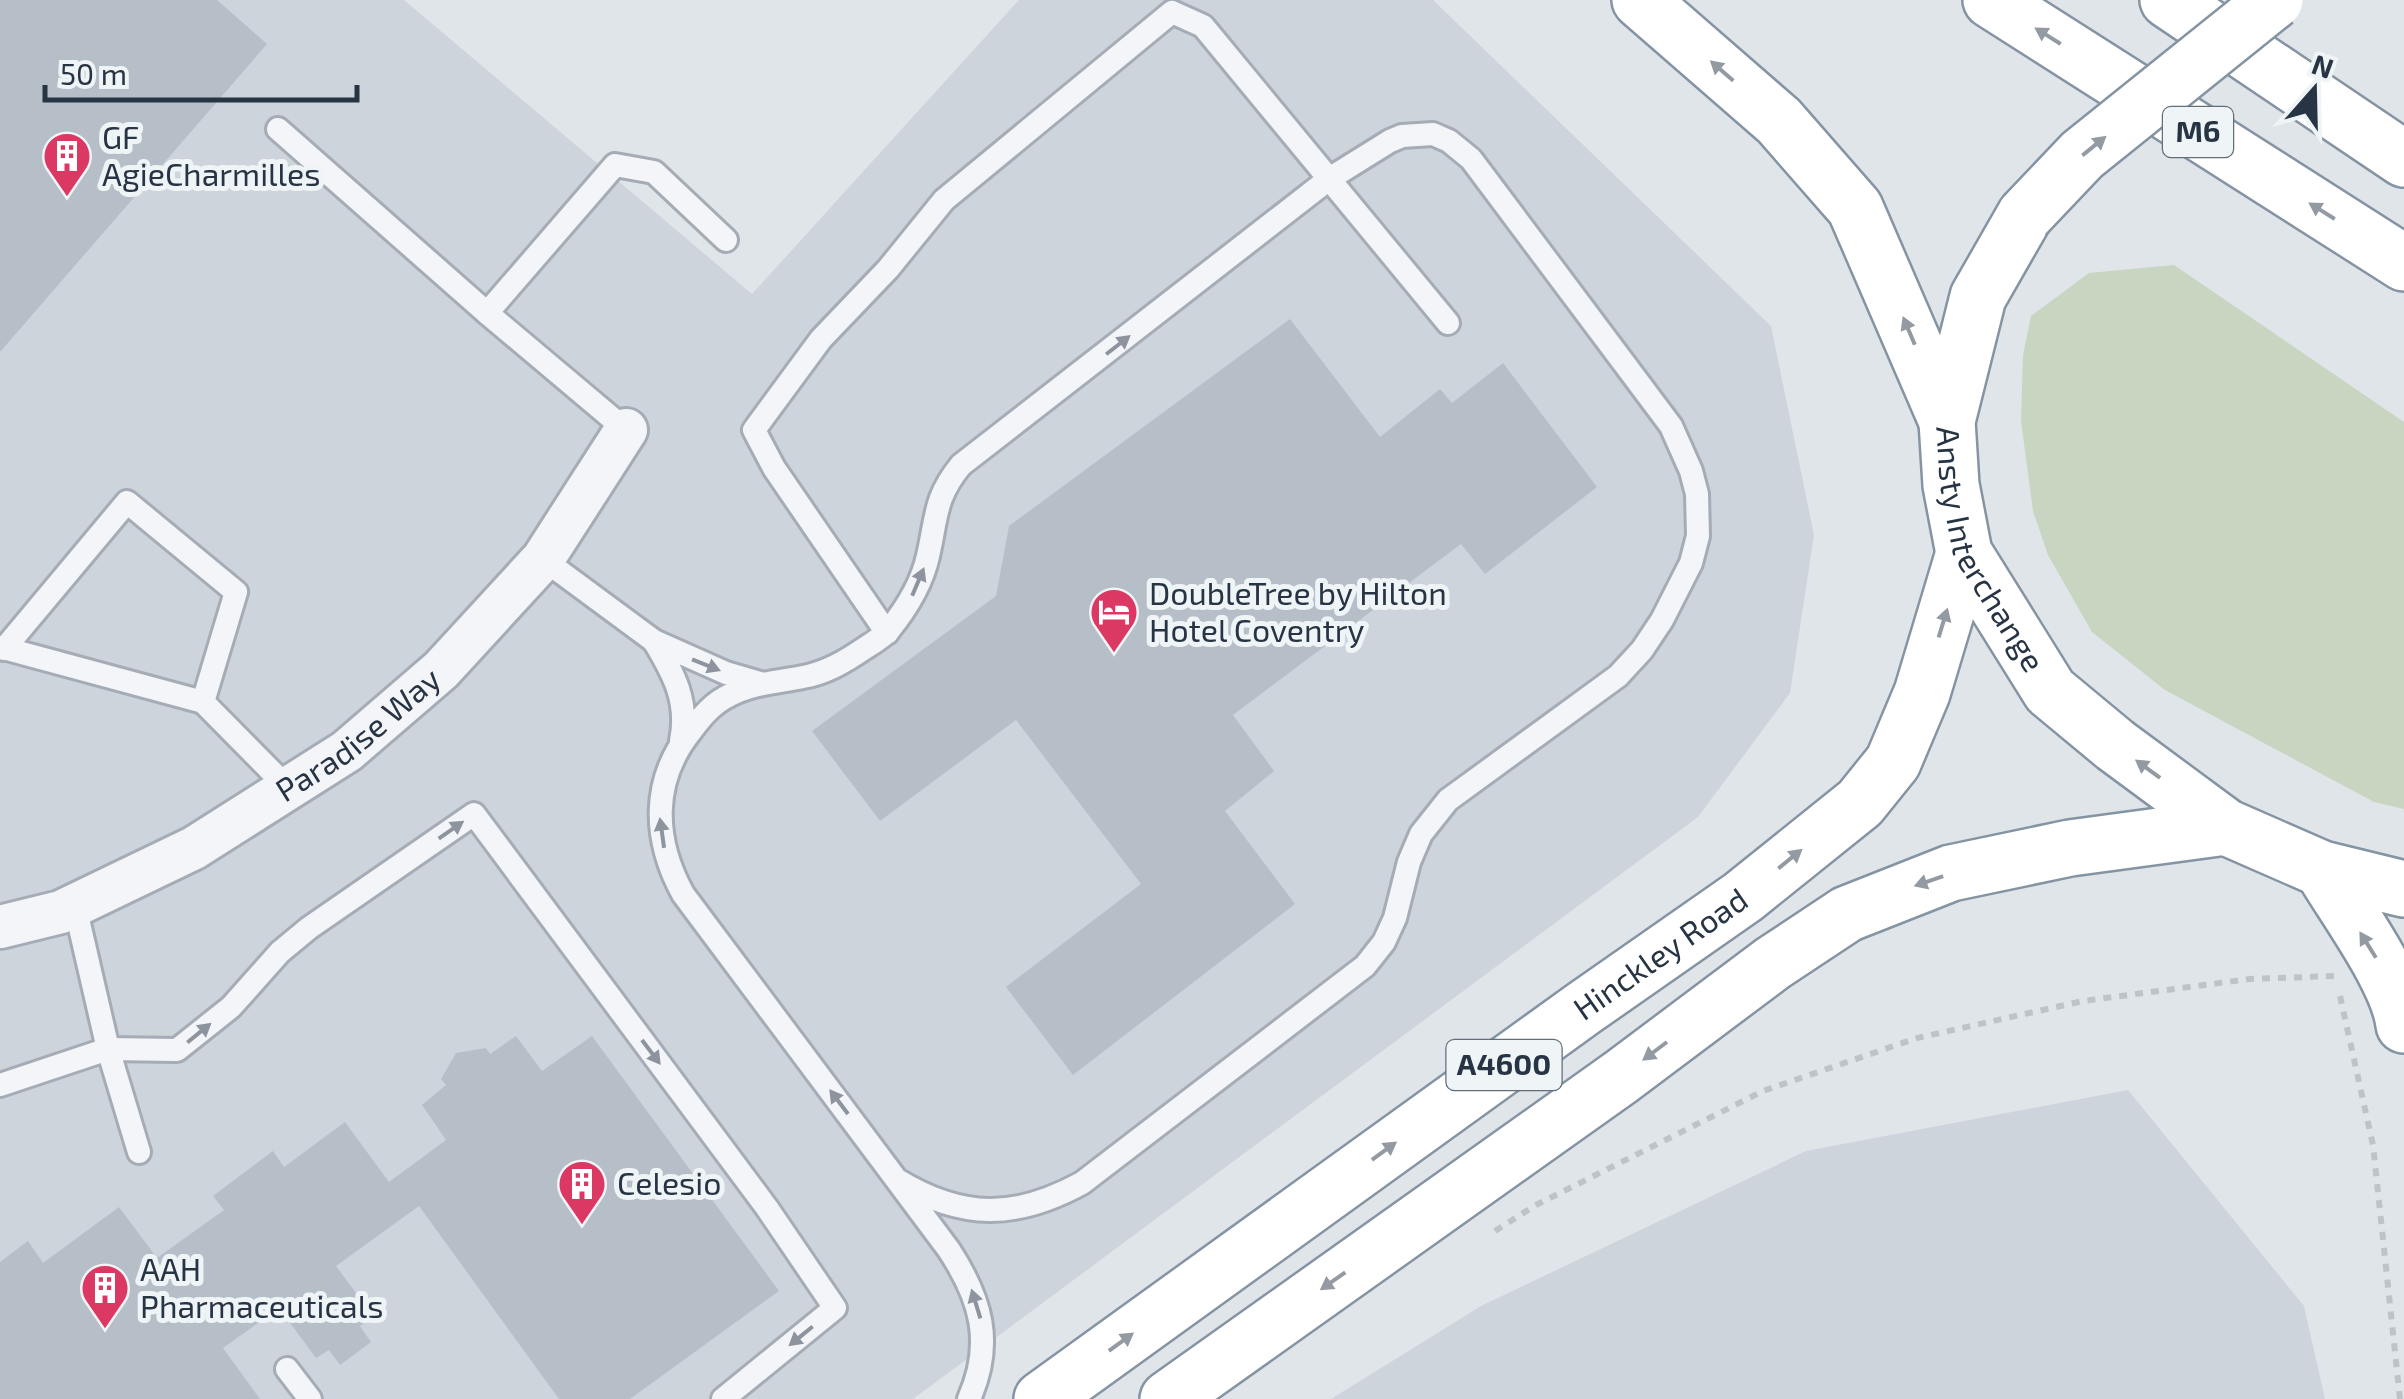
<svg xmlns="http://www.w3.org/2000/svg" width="2404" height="1399" viewBox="0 0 2404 1399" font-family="'Exo 2',sans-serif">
<rect width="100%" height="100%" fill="#e0e5ea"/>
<g fill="#cdd4dc">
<polygon points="0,0 404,0 752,294 1019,0 1433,0 1771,326 1814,535 1790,693 1698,817 913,1399 0,1399"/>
<polygon points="2128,1090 2304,1306 2325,1399 1331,1399 1481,1306 1806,1151"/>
</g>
<polygon fill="#c8d5c0" points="2174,265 2404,422 2404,809 2374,802 2165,690 2092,632 2048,555 2033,511 2021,421 2023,355 2031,316 2089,273"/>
<g fill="#b6bfc8">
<polygon points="0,0 217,0 267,44 0,352"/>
<polygon points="1290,319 1380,437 1440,389 1452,403 1503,363 1597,487 1485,574 1461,544 1233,715 1274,771 1225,811 1295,904 1073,1075 1006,987 1141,884 1016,720 880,821 812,731 996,596 1009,526"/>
<polygon points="516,1036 542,1071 592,1036 779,1291 630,1399 559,1399 419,1206 336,1266 373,1316 360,1326 371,1342 340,1365 329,1350 316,1358 279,1308 223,1348 260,1399 0,1399 0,1262 28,1241 43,1263 119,1207 157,1258 224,1210 213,1196 273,1151 284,1167 345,1122 389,1182 446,1140 422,1105 446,1085 441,1079 456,1053 486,1048 490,1054"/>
</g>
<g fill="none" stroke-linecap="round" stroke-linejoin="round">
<g stroke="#a5acb5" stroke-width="28">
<g id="lane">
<polyline points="278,129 487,313 626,430"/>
<polyline points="487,313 615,165 654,172 726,240"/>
<polyline points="543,559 654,641"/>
<polyline points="887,633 774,468 754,430 821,339 888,269 944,200 1172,12 1203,26 1448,323"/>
<polyline points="0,647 203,702 288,788"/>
<polyline points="4,649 127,502 236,592 203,702"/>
<path d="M681,741C689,702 674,674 654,641L726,673L760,683"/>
<polyline points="75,906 108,1049 139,1152"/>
<polyline points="0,1085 108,1049 177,1050 231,1007 280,952 309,928 474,814 767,1208 835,1308 723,1399"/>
<path d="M897,1180C963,1220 1016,1219 1082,1183L1365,966L1384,942L1395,918L1409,862L1421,834L1448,800L1618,676L1642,650L1662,620L1691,563L1698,536L1697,494L1691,471L1671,426L1471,159L1449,141L1433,134L1402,136L1390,141L1329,179L961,465C934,498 937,517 928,556C922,583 906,609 889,630C883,637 873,643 865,648C846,661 826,673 803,677C778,682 754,683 730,695C713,703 702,716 691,731C651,781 653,839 683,894L949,1250C981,1299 994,1343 969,1399"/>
<polyline points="287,1369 310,1399"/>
</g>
</g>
<g stroke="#a5acb5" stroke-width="48">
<g id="street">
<path id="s1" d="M0,927L61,912L194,848L347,751L441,670L543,559L626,430"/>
</g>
</g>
<g stroke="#8594a2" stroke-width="60">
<g id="highway">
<polyline points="1640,0 1779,121 1855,208 1947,421"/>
<polyline points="1991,0 2404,263"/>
<polyline points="2168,0 2404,159"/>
<path id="s2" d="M2025,215L1978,297L1947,421L1951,485L1964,553L2050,691L2115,745L2226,827L2322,869L2404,889"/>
<path d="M2322,869C2346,910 2399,980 2404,1025"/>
<path id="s3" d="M1042,1399L1584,1008L1743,897L1860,803L1893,762L1922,693L1964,553"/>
<polyline points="1168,1399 1621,1077 1773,963 1847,914 1951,873 2070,848 2226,827"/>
</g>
</g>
<g stroke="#bec3c9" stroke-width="6" stroke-dasharray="8 8" stroke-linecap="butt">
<polyline points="2340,996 2373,1145 2400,1399"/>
<polyline points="1495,1231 1536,1205 1763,1091 1917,1038 2083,1001 2250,979 2334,976"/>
</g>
<use href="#lane" stroke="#f3f5f8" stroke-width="22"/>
<use href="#street" stroke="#f3f5f8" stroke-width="42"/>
<use href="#highway" stroke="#fff" stroke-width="55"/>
<g stroke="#8594a2" stroke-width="60" stroke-linecap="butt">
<polyline id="highway-bridge" points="2025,215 2082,155 2275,0"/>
</g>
<use href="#highway-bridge" stroke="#fff" stroke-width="55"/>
</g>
<defs><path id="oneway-solid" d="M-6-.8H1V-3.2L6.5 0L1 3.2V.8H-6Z" transform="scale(2.5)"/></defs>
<g fill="#939aa1">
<use href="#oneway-solid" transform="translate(2048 36) rotate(-148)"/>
<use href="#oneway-solid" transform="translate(1722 71) rotate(-139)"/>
<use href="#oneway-solid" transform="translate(2094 146) rotate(-39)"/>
<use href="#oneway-solid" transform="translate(2322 211) rotate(-148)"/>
<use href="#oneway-solid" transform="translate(1909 331) rotate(-113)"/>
<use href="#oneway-solid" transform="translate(1943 623) rotate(-73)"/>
<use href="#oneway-solid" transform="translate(2148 769) rotate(-144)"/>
<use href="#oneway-solid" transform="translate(1790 859) rotate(-39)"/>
<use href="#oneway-solid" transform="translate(1929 881) rotate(161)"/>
<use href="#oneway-solid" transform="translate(2368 945) rotate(-122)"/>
<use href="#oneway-solid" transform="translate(1655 1051) rotate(143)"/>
<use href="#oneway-solid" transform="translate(1384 1151) rotate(-36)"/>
<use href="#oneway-solid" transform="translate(1333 1281) rotate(145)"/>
<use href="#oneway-solid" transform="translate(1121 1342) rotate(-36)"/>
</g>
<g fill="#8d949e">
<use href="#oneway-solid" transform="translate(1118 345) rotate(-38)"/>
<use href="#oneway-solid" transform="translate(918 582) rotate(-67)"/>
<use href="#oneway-solid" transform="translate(706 665) rotate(22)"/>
<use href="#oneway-solid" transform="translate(451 830) rotate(-35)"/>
<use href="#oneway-solid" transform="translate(662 833) rotate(-98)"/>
<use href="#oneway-solid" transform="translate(199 1033) rotate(-39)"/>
<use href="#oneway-solid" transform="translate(651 1052) rotate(53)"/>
<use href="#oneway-solid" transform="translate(839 1102) rotate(-127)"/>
<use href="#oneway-solid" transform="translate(976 1304) rotate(-107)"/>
<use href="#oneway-solid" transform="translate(801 1336) rotate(141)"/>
</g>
<defs>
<g id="building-pin" transform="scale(2.5)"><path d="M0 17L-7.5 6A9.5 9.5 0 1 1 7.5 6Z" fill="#dc3864" stroke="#eff4f7"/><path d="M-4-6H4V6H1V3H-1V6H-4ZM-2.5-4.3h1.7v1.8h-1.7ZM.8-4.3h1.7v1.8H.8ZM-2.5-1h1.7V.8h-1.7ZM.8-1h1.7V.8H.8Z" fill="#fff"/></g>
<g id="hotel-pin" transform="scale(2.5)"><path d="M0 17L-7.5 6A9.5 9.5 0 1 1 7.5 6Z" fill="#dc3864" stroke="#eff4f7"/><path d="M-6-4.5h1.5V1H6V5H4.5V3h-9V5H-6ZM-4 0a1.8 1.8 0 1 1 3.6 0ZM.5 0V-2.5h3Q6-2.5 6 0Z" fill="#fff"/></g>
</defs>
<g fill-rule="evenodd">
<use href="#building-pin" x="67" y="156"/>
<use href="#hotel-pin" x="1114" y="612"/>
<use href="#building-pin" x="582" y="1184"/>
<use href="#building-pin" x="105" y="1288"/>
</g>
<g text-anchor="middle" stroke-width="10" stroke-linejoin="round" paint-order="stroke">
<g fill="#eff4f7" stroke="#636e79" stroke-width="2.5">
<rect x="2163" y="107" width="70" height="50" rx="8"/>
<rect x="1446.5" y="1040" width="115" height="50" rx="8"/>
</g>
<g font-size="30" font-weight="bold" fill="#273443">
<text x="2198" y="142">M6</text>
<text x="1504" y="1075">A4600</text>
</g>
<g font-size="32" fill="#273443" stroke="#eff4f7" text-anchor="start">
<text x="102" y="149">GF<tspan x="102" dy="37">AgieCharmilles</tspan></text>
<text x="1149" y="605">DoubleTree by Hilton<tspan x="1149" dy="37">Hotel Coventry</tspan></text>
<text x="617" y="1195">Celesio</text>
<text x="140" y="1281">AAH<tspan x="140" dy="37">Pharmaceuticals</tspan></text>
</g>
<g font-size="32" fill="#273443" stroke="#eff4f7">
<text dy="11" stroke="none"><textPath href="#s2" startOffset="360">Ansty Interchange</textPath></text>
<text dy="11" stroke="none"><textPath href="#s1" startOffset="410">Paradise Way</textPath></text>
<text dy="11" stroke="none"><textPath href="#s3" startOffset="762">Hinckley Road</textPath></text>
</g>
</g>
<g transform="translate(2314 90) rotate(20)" stroke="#eff4f7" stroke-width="8" paint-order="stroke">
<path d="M0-8L18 38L0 25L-18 38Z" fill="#273443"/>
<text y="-15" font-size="28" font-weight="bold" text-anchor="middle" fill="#273443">N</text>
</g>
<path d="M45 85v15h312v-15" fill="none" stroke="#273443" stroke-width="5"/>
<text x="60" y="85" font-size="30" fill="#273443" stroke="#eff4f7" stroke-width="8" paint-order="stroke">50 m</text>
</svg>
